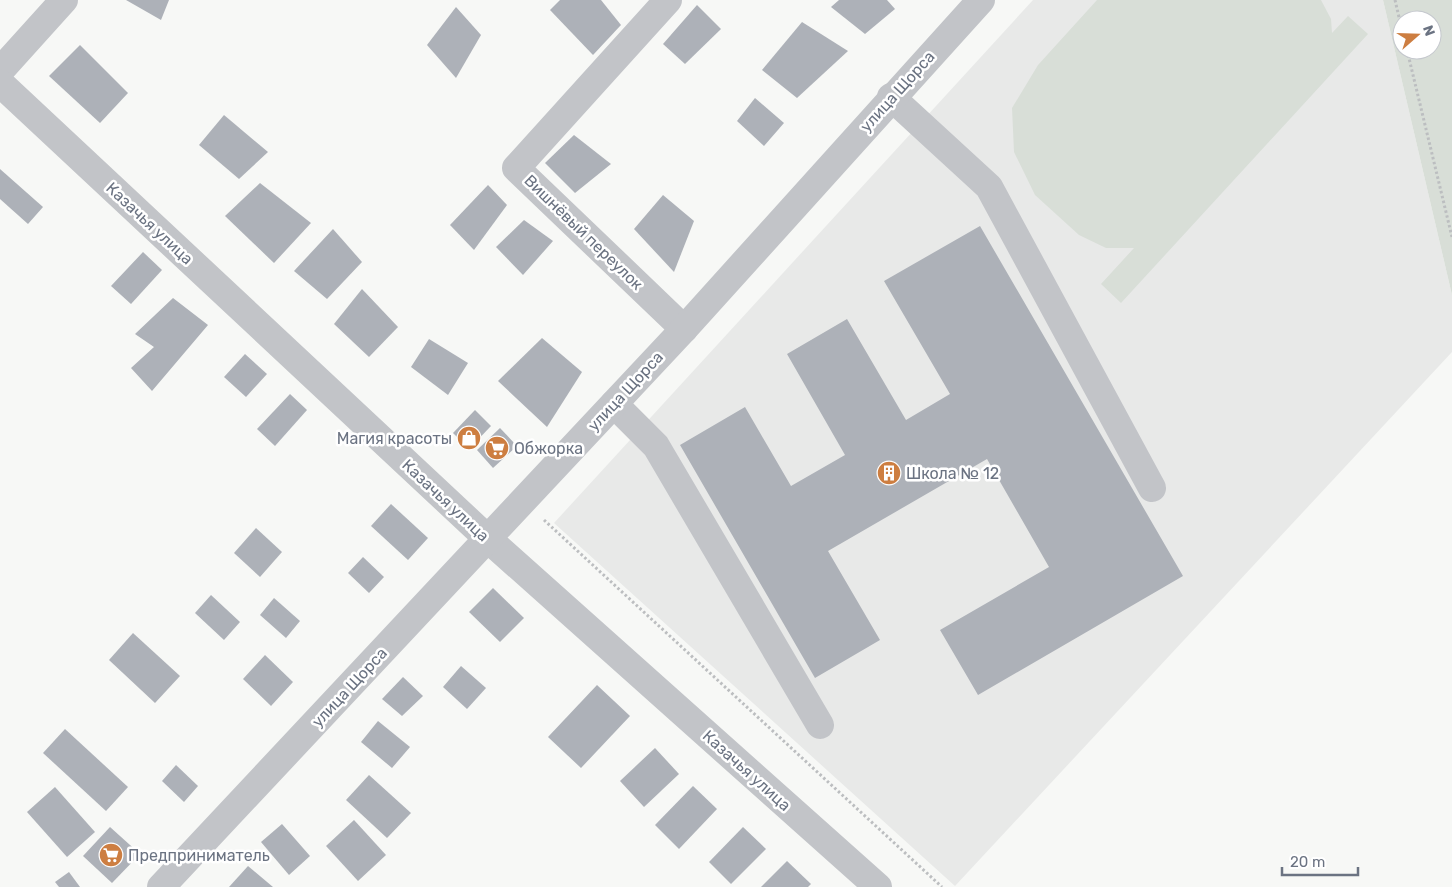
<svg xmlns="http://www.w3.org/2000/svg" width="1452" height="887" viewBox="0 0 1452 887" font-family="Rubik,sans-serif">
<rect width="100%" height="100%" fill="#f7f8f6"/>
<polygon fill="#e8e9e8" points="1033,0 1383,0 1452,295 1452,352 955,886 554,523"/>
<g fill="#d8ded7" fill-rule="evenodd">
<polygon points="1097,0 1321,0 1331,19 1332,33 1348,16 1368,34 1121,303 1101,284 1134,248 1106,248 1079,235 1035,195 1014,152 1012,108 1038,65"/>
<path d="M1383,0H1452V295ZM1402,20H1432V50H1402Z"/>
</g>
<g fill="#adb1b8">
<polygon points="126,0 169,0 161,20"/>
<polygon points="560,0 601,0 621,25 593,55 550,10"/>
<polygon points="839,0 887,0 895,9 865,34 831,7"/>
<polygon points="697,5 721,29 685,64 663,44"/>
<polygon points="456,7 481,35 456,78 427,45"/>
<polygon points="802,22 848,51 797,98 762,70"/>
<polygon points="80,45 128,93 100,123 49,76"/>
<polygon points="755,98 784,123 764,146 737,121"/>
<polygon points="224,115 268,152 239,179 199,145"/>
<polygon points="574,135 611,164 575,193 545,163"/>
<polygon points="0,169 43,207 28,224 0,199"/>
<polygon points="260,183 311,223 274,263 225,216"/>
<polygon points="488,185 507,205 474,250 450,225"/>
<polygon points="663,195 694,221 674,272 634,229"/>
<polygon points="524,220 553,241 523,275 496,247"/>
<polygon points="980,226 1183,576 978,695 940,630 1049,567 987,459 828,551 880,640 815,678 680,445 745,407 791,486 845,455 787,354 847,319 906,420 950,394 884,281"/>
<polygon points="333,229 362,262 327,299 294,271"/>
<polygon points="143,252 162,270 131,304 111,286"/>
<polygon points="362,289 398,327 369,357 334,324"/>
<polygon points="173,298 208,325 152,391 131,368 154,347 135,334"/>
<polygon points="542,338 582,372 547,427 498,381"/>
<polygon points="429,339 468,363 448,395 411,367"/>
<polygon points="245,354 267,374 246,397 224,377"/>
<polygon points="290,394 307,410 275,446 257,429"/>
<polygon points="475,410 491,426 469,449 453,433"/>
<polygon points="500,428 517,446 493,468 477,450"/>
<polygon points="391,504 428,538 408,560 371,526"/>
<polygon points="256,528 282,552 260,577 234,553"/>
<polygon points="363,557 384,577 369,593 348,573"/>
<polygon points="493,588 524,618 500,642 469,612"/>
<polygon points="211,595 240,622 224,640 195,613"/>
<polygon points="274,598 300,621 286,638 260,615"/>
<polygon points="133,633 180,676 155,703 109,660"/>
<polygon points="265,655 293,682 271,706 243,679"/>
<polygon points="461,666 486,688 467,709 443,687"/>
<polygon points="403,677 423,696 402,716 382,699"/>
<polygon points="597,685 630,716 581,768 548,737"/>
<polygon points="378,721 410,747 392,768 361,742"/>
<polygon points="65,729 128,787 106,811 43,753"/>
<polygon points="655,748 679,774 644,807 620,781"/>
<polygon points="176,765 198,786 184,802 162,781"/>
<polygon points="369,775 411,813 387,838 346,800"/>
<polygon points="693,786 717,809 679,849 655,825"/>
<polygon points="55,787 95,832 67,857 27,812"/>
<polygon points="354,820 386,855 358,881 326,846"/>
<polygon points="282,824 310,856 289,875 261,842"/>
<polygon points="110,827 140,854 112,883 83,856"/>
<polygon points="743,827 766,849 731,884 709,862"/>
<polygon points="787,861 811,884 808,887 761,887"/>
<polygon points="248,866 273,887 229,887"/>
<polygon points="69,872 80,887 59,887 55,882"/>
</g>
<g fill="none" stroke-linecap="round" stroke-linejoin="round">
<g stroke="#bcbec0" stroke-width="3" stroke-dasharray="2.5 2.5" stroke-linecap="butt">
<polyline points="1395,0 1402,30"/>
<polyline points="1407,50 1452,237"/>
<polyline points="544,520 942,887"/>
</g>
<g stroke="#c2c4c8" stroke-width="28">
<polyline points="668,0 516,168 684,329"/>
<polyline points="0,71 64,0"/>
<polyline points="0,83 488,539 878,887"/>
<polyline points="891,97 989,187 1152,488"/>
<polyline points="614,404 656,446 820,725"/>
<polyline points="161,887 684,329 981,0"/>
</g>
</g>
<defs>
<g id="shop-disc" transform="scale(1.25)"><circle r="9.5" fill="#cd7e41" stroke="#fff"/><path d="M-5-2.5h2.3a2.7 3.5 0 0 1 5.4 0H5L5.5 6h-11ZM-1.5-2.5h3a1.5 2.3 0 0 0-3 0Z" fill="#fff"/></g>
<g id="supermarket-disc" transform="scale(1.25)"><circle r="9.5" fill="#cd7e41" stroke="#fff"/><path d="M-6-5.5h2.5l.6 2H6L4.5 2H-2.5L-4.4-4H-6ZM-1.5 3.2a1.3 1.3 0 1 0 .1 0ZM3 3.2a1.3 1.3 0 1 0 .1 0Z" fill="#fff"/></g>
<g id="building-disc" transform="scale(1.25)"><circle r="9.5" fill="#cd7e41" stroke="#fff"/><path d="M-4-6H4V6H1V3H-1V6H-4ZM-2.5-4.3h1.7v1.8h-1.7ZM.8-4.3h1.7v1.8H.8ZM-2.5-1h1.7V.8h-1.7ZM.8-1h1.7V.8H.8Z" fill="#fff"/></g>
</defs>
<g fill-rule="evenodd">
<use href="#shop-disc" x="469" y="438"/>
<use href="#supermarket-disc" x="497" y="448"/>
<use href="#building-disc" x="889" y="473"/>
<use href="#supermarket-disc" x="111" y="855"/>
</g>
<g text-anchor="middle" stroke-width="5" stroke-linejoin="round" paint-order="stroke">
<g font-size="16" fill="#6b7382" stroke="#fff">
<text transform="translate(897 91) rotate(-48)" y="6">улица Щорса</text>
<text transform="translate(150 223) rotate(43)" y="6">Казачья улица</text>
<text transform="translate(584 232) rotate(44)" y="6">Вишнёвый переулок</text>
<text transform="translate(625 391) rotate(-47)" y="6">улица Щорса</text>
<text transform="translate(446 500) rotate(43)" y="6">Казачья улица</text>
<text transform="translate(349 687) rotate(-47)" y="6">улица Щорса</text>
<text transform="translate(747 770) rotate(42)" y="6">Казачья улица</text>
</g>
<g font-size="16" fill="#6b7382" stroke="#fff" text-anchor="start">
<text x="452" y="444" text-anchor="end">Магия красоты</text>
<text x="514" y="454">Обжорка</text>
<text x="906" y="479">Школа № 12</text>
<text x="128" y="861">Предприниматель</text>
</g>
</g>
<g transform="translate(1417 35) rotate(70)"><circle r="24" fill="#ffffff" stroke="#c4c7cd"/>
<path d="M0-4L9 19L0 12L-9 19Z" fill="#cd7e41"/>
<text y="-8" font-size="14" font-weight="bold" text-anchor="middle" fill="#6b7382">N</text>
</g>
<path d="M1282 867v8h76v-8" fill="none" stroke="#6b7382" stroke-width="2.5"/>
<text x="1290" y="867" font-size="15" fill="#6b7382" stroke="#ffffff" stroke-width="4" paint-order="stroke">20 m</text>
</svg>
